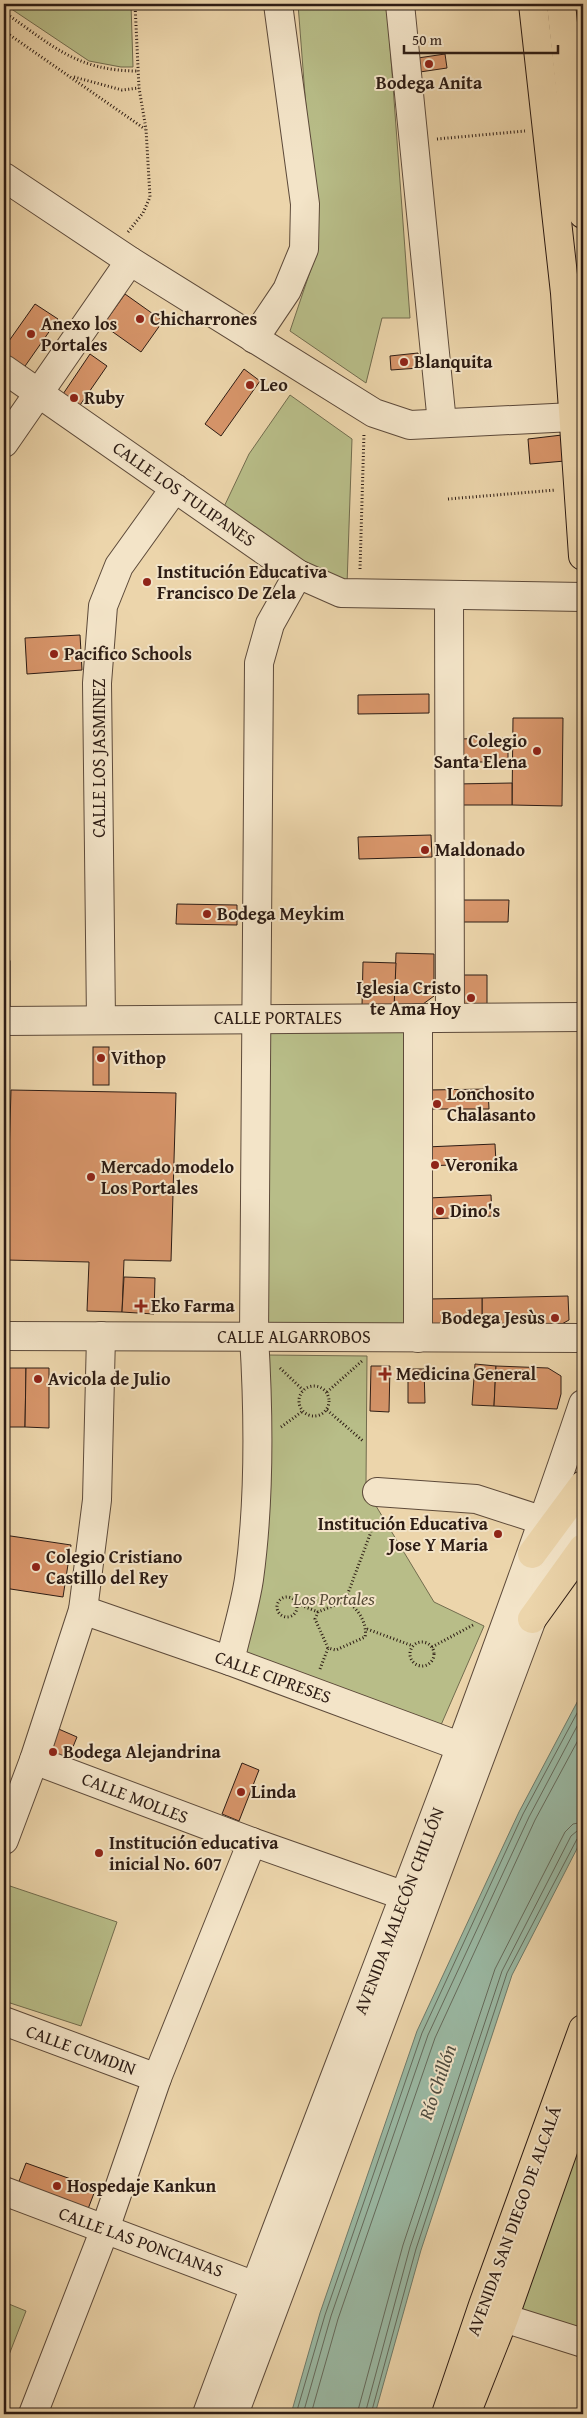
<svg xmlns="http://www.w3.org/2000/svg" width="587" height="2418" viewBox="0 0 587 2418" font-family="'Gentium Book Plus',serif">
<rect width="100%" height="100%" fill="#ecd5ab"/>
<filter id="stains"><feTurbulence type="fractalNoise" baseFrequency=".004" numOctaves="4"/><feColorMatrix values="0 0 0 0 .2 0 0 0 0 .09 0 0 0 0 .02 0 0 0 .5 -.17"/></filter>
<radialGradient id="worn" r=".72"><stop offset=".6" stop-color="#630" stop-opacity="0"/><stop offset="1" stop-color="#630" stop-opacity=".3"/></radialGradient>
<g fill="#b8bd88" stroke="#726c4e">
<polygon points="4,4 131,4 133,67 121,67 89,61"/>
<polygon points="298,4 387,4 410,318 382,318 366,383 290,331 317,251"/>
<polygon points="290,395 352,439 347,585 297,565 222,511 249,454"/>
<polygon points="415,1023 415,1324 267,1323 268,1026"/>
<polygon points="266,1355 367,1356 366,1484 373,1501 434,1602 484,1626 441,1725 241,1653"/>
<polygon points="4,1884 117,1922 81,2026 4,2001"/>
<polygon points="583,2117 583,2335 514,2315"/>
<polygon points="4,2302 26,2311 7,2360 4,2359"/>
</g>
<polygon fill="#9ab9a4" stroke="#6e7a6a" points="583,1691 583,1837 512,1975 421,2250 375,2414 291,2414 320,2313 417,2031 519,1812"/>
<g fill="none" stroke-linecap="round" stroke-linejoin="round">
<g stroke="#646a5c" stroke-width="1">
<polyline points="296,2414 325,2315 422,2033 523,1814 583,1702"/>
<polyline points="303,2414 331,2316 428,2035 529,1817 583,1715"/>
<polyline points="311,2414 338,2319 435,2038 535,1820 583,1731"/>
<polyline points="357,2414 403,2245 495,1969 565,1832 573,1824 583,1822"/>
<polyline points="365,2414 410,2247 502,1971 571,1836 577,1831 583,1830"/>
<polyline points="371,2414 416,2249 507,1973 577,1839 583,1836"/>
</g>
</g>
<g fill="#d7956a" stroke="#2d1c14">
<polygon points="445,54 447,68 413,73 411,59"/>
<polygon points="125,294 163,321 141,352 103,325"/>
<polygon points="35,304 58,319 23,369 4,355 4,348"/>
<polygon points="418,353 419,368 391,370 390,356"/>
<polygon points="90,354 107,366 78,408 61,397"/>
<polygon points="244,369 260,381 221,436 205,424"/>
<polygon points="562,435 565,461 530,464 528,439"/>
<polygon points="80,635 82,670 27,674 25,638"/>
<polygon points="429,694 429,713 358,714 358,695"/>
<polygon points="513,718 563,718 562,806 512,805"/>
<polygon points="508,738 508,762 457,762 457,739"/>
<polygon points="512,783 512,805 456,805 456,784"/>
<polygon points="431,835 432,857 359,859 358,837"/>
<polygon points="460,900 509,900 508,922 460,922"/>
<polygon points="177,904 237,905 237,925 176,924"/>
<polygon points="396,953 434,954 434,996 419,1007 394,1007"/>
<rect x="4" y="961" width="6" height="45"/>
<polygon points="363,962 396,963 394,1007 362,1006"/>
<polygon points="459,975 487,975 487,1004 460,1005"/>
<rect x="93" y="1047" width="16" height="38"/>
<polygon points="488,1089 489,1109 428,1109 428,1090"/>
<polygon points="11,1090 176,1093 171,1261 124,1260 122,1312 87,1311 89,1262 6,1260"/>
<polygon points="495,1144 496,1163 427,1166 426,1147"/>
<polygon points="491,1195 492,1216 430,1219 429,1198"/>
<polygon points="124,1277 155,1278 154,1314 122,1312"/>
<polygon points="568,1296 569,1320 560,1325 482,1326 482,1298"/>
<polygon points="482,1298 482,1326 428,1327 428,1299"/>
<polygon points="475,1364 496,1366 494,1406 472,1405"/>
<polygon points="371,1366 390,1366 389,1412 370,1411"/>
<polygon points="496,1366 548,1368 561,1376 561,1394 557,1409 494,1406"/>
<polygon points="9,1368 26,1368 25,1427 8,1427"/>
<polygon points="26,1368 49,1368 49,1428 25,1427"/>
<polygon points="408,1369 424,1369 425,1403 408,1403"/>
<polygon points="4,1535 71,1545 63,1597 4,1588"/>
<polygon points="54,1727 77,1737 66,1764 43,1754"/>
<polygon points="242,1763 259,1770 239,1821 222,1814"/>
<polygon points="26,2163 96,2188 88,2209 18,2184"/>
</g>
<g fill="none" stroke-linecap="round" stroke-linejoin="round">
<g stroke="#5d4a3a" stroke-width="30">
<g id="minor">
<polyline points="400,4 442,423"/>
<polyline points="4,177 130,261 374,413 410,425 573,417"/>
<polyline points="254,339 287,290 304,249 305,204 278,4"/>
<polyline points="4,369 298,574 341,593 583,597"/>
<polyline points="4,443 130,261"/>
<polyline points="449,595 450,1017"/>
<polyline points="101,1020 97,683 103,606 119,566 175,488"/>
<polyline points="4,1021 583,1017"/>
<polyline points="4,1336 583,1338"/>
<polyline points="418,1338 418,1018"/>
<polyline points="377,1492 476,1499 544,1521"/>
<polyline points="83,1610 230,1661 462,1747"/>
<path d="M230,1661C236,1634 245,1606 249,1579C260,1499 259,1417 254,1336L259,663L270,624L298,574"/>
<polyline points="34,1760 252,1842 405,1896"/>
<polyline points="4,1840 34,1760 83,1610 97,1500 101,1336"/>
<polyline points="4,2021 157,2078"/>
<polyline points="4,2191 271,2292"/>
<polyline points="504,2318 583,2343"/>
<polyline points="33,2414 105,2229 157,2078 252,1842"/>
<path d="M207,2414C332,2077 468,1745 583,1404"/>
<polyline points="234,2414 532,1619 583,1507"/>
</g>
</g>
<g stroke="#2d1c14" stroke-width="30">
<g id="major">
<polyline points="533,4 565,293 583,556"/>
<polyline points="561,4 583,214"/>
<polyline points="532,1554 583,1485"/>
<polyline points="532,1619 583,1548"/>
<polyline points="446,2414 483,2305 583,2029"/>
<polyline points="466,2414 504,2318 583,2094"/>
</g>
</g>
<g stroke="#2d1c14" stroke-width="3" stroke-dasharray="1 2.5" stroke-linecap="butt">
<path d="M4,12C52,45 76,71 138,71"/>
<polyline points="4,31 145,129"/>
<polyline points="74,77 122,90 139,88"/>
<polyline points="437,139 525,131"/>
<polyline points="128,232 143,213 150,197 146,129 139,88 135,4"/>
<polyline points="448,499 556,490"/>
<polyline points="360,569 364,433"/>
<polyline points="280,1368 303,1390"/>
<circle cx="314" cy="1401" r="15"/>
<polyline points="327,1392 362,1361"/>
<polyline points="327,1410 363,1441"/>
<polyline points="281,1427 303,1411"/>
<circle cx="287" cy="1607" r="10"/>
<path d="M345,1601C357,1606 368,1624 365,1637L336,1650L328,1648L315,1619L318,1612Z"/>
<polyline points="345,1601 371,1532"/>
<polyline points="298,1604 318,1612"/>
<polyline points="367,1629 413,1646"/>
<circle cx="422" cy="1654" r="12"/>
<polyline points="432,1647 473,1625"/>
<polyline points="320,1669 328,1648"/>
</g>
<use href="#minor" stroke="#f3e4c8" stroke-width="28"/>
<use href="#major" stroke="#ecd5ab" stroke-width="28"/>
</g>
<g fill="#8f2418" stroke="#f3e4c8" stroke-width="2">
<circle cx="429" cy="64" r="5"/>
<circle cx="140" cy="319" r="5"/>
<circle cx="31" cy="334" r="5"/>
<circle cx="404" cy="362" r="5"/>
<circle cx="250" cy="385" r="5"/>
<circle cx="74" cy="398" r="5"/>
<circle cx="147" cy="582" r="5"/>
<circle cx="54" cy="654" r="5"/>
<circle cx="537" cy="751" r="5"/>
<circle cx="425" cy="850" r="5"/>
<circle cx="207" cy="914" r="5"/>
<circle cx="471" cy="998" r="5"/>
<circle cx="101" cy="1058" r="5"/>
<circle cx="437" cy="1104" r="5"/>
<circle cx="435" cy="1165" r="5"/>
<circle cx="91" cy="1177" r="5"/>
<circle cx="440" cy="1211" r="5"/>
<path d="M138.5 1298.5h5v5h5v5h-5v5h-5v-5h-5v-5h5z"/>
<circle cx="555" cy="1318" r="5"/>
<path d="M382.5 1366.5h5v5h5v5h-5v5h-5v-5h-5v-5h5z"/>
<circle cx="38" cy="1379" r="5"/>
<circle cx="498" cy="1534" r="5"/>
<circle cx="36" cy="1567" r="5"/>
<circle cx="53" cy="1752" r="5"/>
<circle cx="241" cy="1792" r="5"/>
<circle cx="99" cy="1853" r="5"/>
<circle cx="57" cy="2186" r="5"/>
</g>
<g text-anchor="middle" stroke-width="4" stroke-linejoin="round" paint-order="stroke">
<g font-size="18" font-weight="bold" fill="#2d1c14" stroke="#f3e4c8" text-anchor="start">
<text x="429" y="89" text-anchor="middle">Bodega Anita</text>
<text x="150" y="325">Chicharrones</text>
<text x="41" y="330">Anexo los<tspan x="41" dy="21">Portales</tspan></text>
<text x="414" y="368">Blanquita</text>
<text x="260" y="391">Leo</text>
<text x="84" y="404">Ruby</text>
<text x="157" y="578">Institución Educativa<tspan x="157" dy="21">Francisco De Zela</tspan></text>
<text x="64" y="660">Pacifico Schools</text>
<text x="527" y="747" text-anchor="end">Colegio<tspan x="527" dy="21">Santa Elena</tspan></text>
<text x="435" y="856">Maldonado</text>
<text x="217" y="920">Bodega Meykim</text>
<text x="461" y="994" text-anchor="end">Iglesia Cristo<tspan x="461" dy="21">te Ama Hoy</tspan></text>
<text x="111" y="1064">Vithop</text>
<text x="447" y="1100">Lonchosito<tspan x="447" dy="21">Chalasanto</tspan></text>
<text x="445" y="1171">Veronika</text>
<text x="101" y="1173">Mercado modelo<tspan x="101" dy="21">Los Portales</tspan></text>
<text x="450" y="1217">Dino's</text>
<text x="151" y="1312">Eko Farma</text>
<text x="545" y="1324" text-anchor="end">Bodega Jesùs</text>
<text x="396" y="1380">Medicina General</text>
<text x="48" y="1385">Avicola de Julio</text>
<text x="488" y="1530" text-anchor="end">Institución Educativa<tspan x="488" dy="21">Jose Y Maria</tspan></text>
<text x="46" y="1563">Colegio Cristiano<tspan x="46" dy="21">Castillo del Rey</tspan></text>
<text x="63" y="1758">Bodega Alejandrina</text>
<text x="251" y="1798">Linda</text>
<text x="109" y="1849">Institución educativa<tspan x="109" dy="21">inicial No. 607</tspan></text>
<text x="67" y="2192">Hospedaje Kankun</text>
</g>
<g font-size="18" fill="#2d1c14" stroke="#f3e4c8">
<text transform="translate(184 494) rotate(35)" y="6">CALLE LOS TULIPANES</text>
<text transform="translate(99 758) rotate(-90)" y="6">CALLE LOS JASMINEZ</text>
<text x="278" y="1024">CALLE PORTALES</text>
<text x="294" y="1343">CALLE ALGARROBOS</text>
<text transform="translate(273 1677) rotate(20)" y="6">CALLE CIPRESES</text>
<text transform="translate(135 1798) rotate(21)" y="6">CALLE MOLLES</text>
<text transform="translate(399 1911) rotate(-69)" y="6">AVENIDA MALECÓN CHILLÓN</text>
<text transform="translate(81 2050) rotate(20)" y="6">CALLE CUMDIN</text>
<text transform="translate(514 2221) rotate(-70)" y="6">AVENIDA SAN DIEGO DE ALCALÁ</text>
<text transform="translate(141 2242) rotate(20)" y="6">CALLE LAS PONCIANAS</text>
</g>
<g font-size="18" font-style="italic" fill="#574c37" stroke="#f3e4c8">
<text x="334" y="1605">Los Portales</text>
</g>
<g font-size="19" font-style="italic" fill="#4e4b3f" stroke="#f3e4c8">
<text transform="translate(437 2082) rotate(-71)" y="7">Río Chillón</text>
</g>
</g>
<rect width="587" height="2418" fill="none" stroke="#ecd5ab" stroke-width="20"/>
<rect x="5" y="5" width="577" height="2408" fill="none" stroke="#2d1c14" stroke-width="2.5"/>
<rect x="10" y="10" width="567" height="2398" fill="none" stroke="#2d1c14"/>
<path d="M404 45v8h154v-8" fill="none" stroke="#2d1c14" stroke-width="2.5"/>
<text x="412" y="45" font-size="15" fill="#2d1c14" stroke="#f3e4c8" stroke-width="4" paint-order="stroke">50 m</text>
<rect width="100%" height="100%" filter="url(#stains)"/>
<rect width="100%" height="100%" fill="url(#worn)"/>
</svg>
